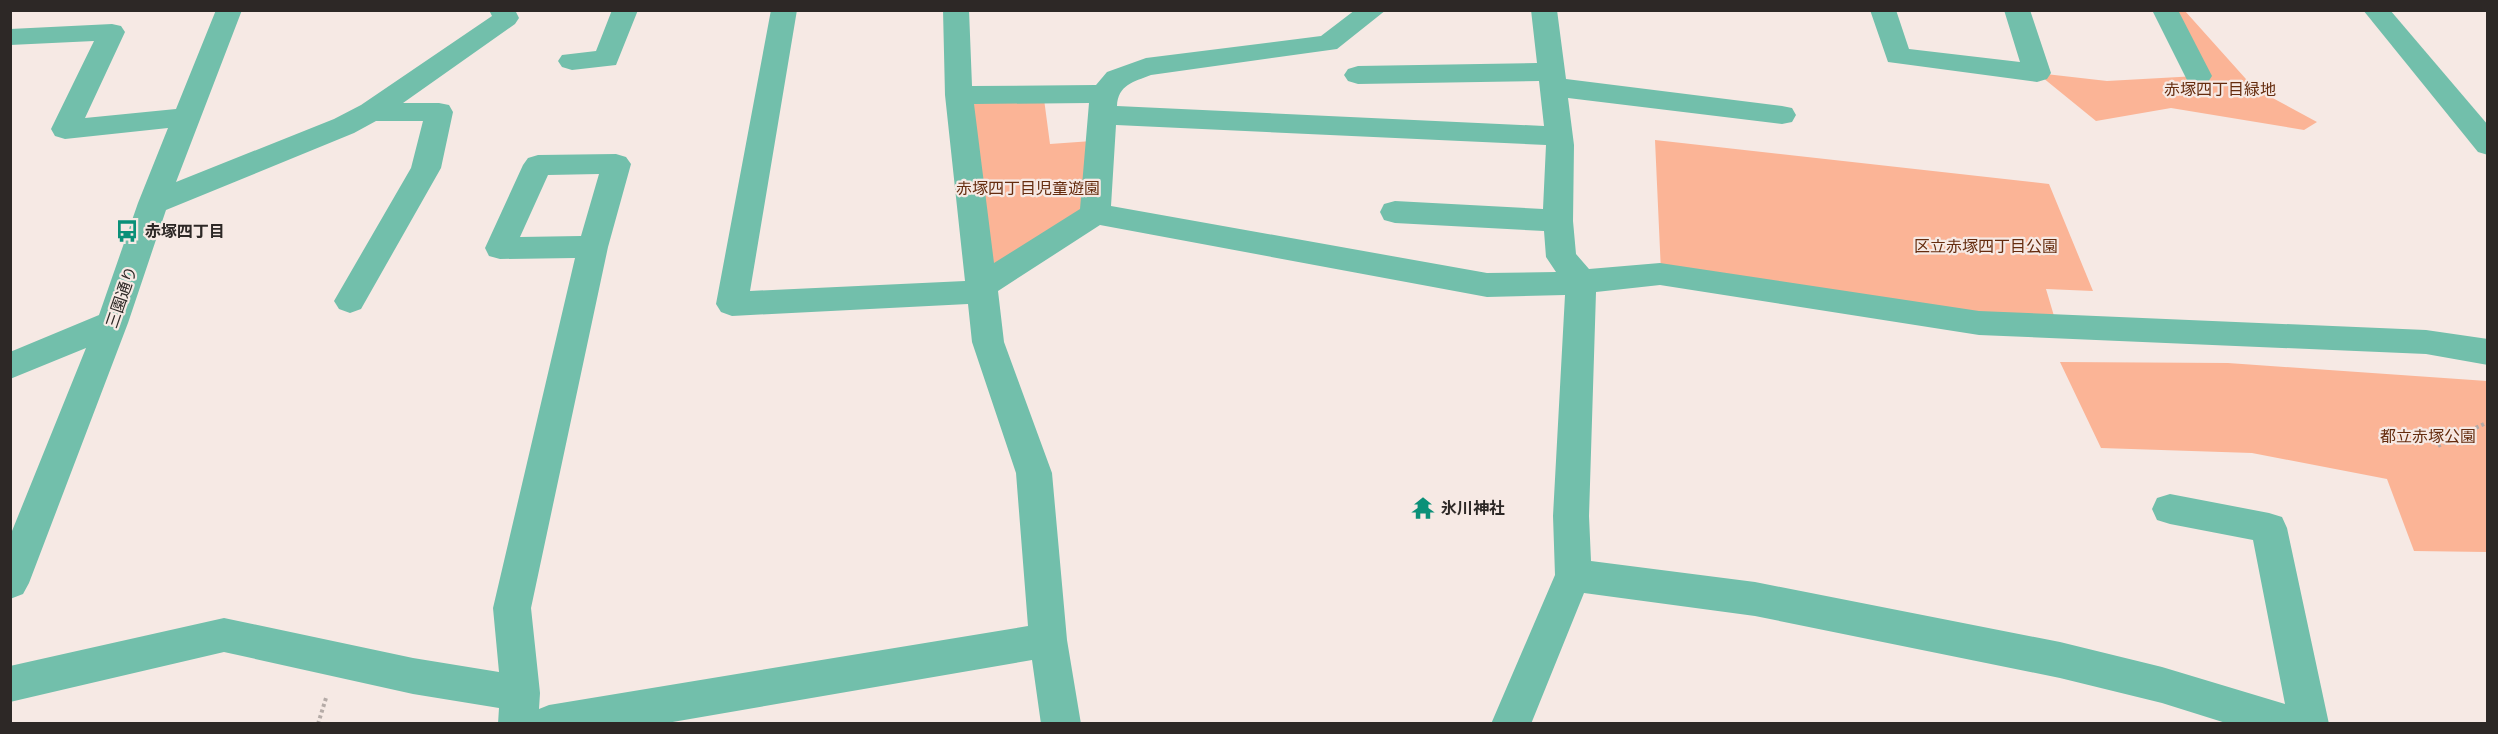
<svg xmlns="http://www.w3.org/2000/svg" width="2498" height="734" viewBox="0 0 2498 734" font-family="'Work Sans','Noto Sans JP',sans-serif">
<rect width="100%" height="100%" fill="#f6e9e4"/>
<g fill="#fbb496">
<polygon points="2165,11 2185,11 2254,88 2317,122 2304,130 2171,108 2096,121 2037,73 2107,81 2197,76"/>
<polygon points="965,99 1044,99 1050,144 1092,141 1089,209 988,271"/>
<polygon points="1655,140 2049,184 2093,291 2046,289 2054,316 1984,314 1661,272"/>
<polygon points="2060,362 2228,363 2487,381 2487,552 2414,551 2387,479 2252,453 2101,448"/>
</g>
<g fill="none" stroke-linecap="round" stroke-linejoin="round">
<g stroke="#b5aba7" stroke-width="4" stroke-dasharray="3 3" stroke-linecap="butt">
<polyline points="2438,446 2488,422"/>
<polyline points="318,724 326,698"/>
</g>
<g fill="#72bfab" fill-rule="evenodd">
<polygon points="216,10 242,10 176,182 334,119 361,105 492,16 489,10 515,10 519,18 515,24 403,103 439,103 449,105 453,112 441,168 361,309 350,313 339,309 334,301 411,168 423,121 376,121 354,133 166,210 128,323 29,583 23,594 10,599 10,536 86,348 10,379 10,352 99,315 138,203 168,128 65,139 55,136 51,129 94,41 10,45 10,29 112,24 121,26 125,32 85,118 176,109"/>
<polygon points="612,10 638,10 616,65 572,70 562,67 558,61 562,55 596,51"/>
<path d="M771,10H797L750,291L965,281L945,95L943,10H969L972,86L1096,85L1107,72L1146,58L1321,36L1355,10H1386L1337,49L1151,75C1133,82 1118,85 1117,106L1544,126L1539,81L1358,84L1348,81L1344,75L1348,69L1358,66L1537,63L1531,10H1557L1566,79L1782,106L1792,108L1796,115L1792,122L1782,124L1568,98L1574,145L1573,221L1576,254L1589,269L1660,263L1979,311L2426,330L2488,339V365L2426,354L1979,335L1660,285L1596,292L1589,516L1591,561L1755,582L2060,642L2162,667L2285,704L2253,540L2170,524L2157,520L2152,509L2157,498L2170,494L2269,513L2282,517L2287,528L2329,724H2229L2162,703L2060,678L1755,616L1584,593L1531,724H1491L1555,575L1553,516L1565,295L1487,297L1100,225L998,291L1004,342L1052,473L1067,640L1081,724H1041L1032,660L661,724H498L499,708L413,694L224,652L10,702V666L224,618L413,658L499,672L493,608L575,258L500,259L489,256L485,248L523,165L528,158L538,155L616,154L626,157L631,164L608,247L531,608L540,693L539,709L549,705L1028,626L1016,473L972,342L968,304L732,316L721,312L716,304ZM1089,103L1080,209L994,263L974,104ZM1116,125L1546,145L1543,209L1395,201L1384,204L1380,212L1384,220L1395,223L1544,231L1546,257L1556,272L1487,273L1111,206ZM599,174L581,236L520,237L548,175Z"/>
<polygon points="1870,10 1896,10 1909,49 2020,62 2004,10 2030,10 2051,73 2047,79 2037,82 1888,62"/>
<polygon points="2152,10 2178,10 2212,76 2208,82 2198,85 2188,82"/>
<polygon points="2363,10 2390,10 2488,125 2488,155 2478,152"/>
</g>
</g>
<defs>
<g id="bus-bare" transform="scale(1.8)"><path d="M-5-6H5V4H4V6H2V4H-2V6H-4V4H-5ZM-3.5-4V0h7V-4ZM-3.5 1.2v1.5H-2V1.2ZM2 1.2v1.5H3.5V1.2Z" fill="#0a9078" stroke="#f6e9e4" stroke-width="2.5" paint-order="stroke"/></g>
<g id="temple-bare" transform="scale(1.8)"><path d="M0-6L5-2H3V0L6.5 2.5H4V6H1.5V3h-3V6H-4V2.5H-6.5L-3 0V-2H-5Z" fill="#0a9078" stroke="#f6e9e4" stroke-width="2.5" paint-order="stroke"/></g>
</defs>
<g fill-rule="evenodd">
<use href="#bus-bare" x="127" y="231"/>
<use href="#temple-bare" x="1423" y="508"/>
</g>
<g text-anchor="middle" stroke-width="4.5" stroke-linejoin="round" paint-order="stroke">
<g font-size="16" fill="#652c0e" stroke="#f6e9e4">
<text x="2220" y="95">赤塚四丁目緑地</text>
<text x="1028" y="194">赤塚四丁目児童遊園</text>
<text x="1986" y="252">区立赤塚四丁目公園</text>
<text x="2428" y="442">都立赤塚公園</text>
</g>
<g font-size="16" font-weight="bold" fill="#2d2826" stroke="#f6e9e4" text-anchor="start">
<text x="145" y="237">赤塚四丁目</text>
<text x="1441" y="514">氷川神社</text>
</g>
<g font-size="16" fill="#2d2826" stroke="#f6e9e4">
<text transform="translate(121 297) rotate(-71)" y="6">三園通り</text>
</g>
</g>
<rect width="2498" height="734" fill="none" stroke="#2d2826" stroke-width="24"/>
</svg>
